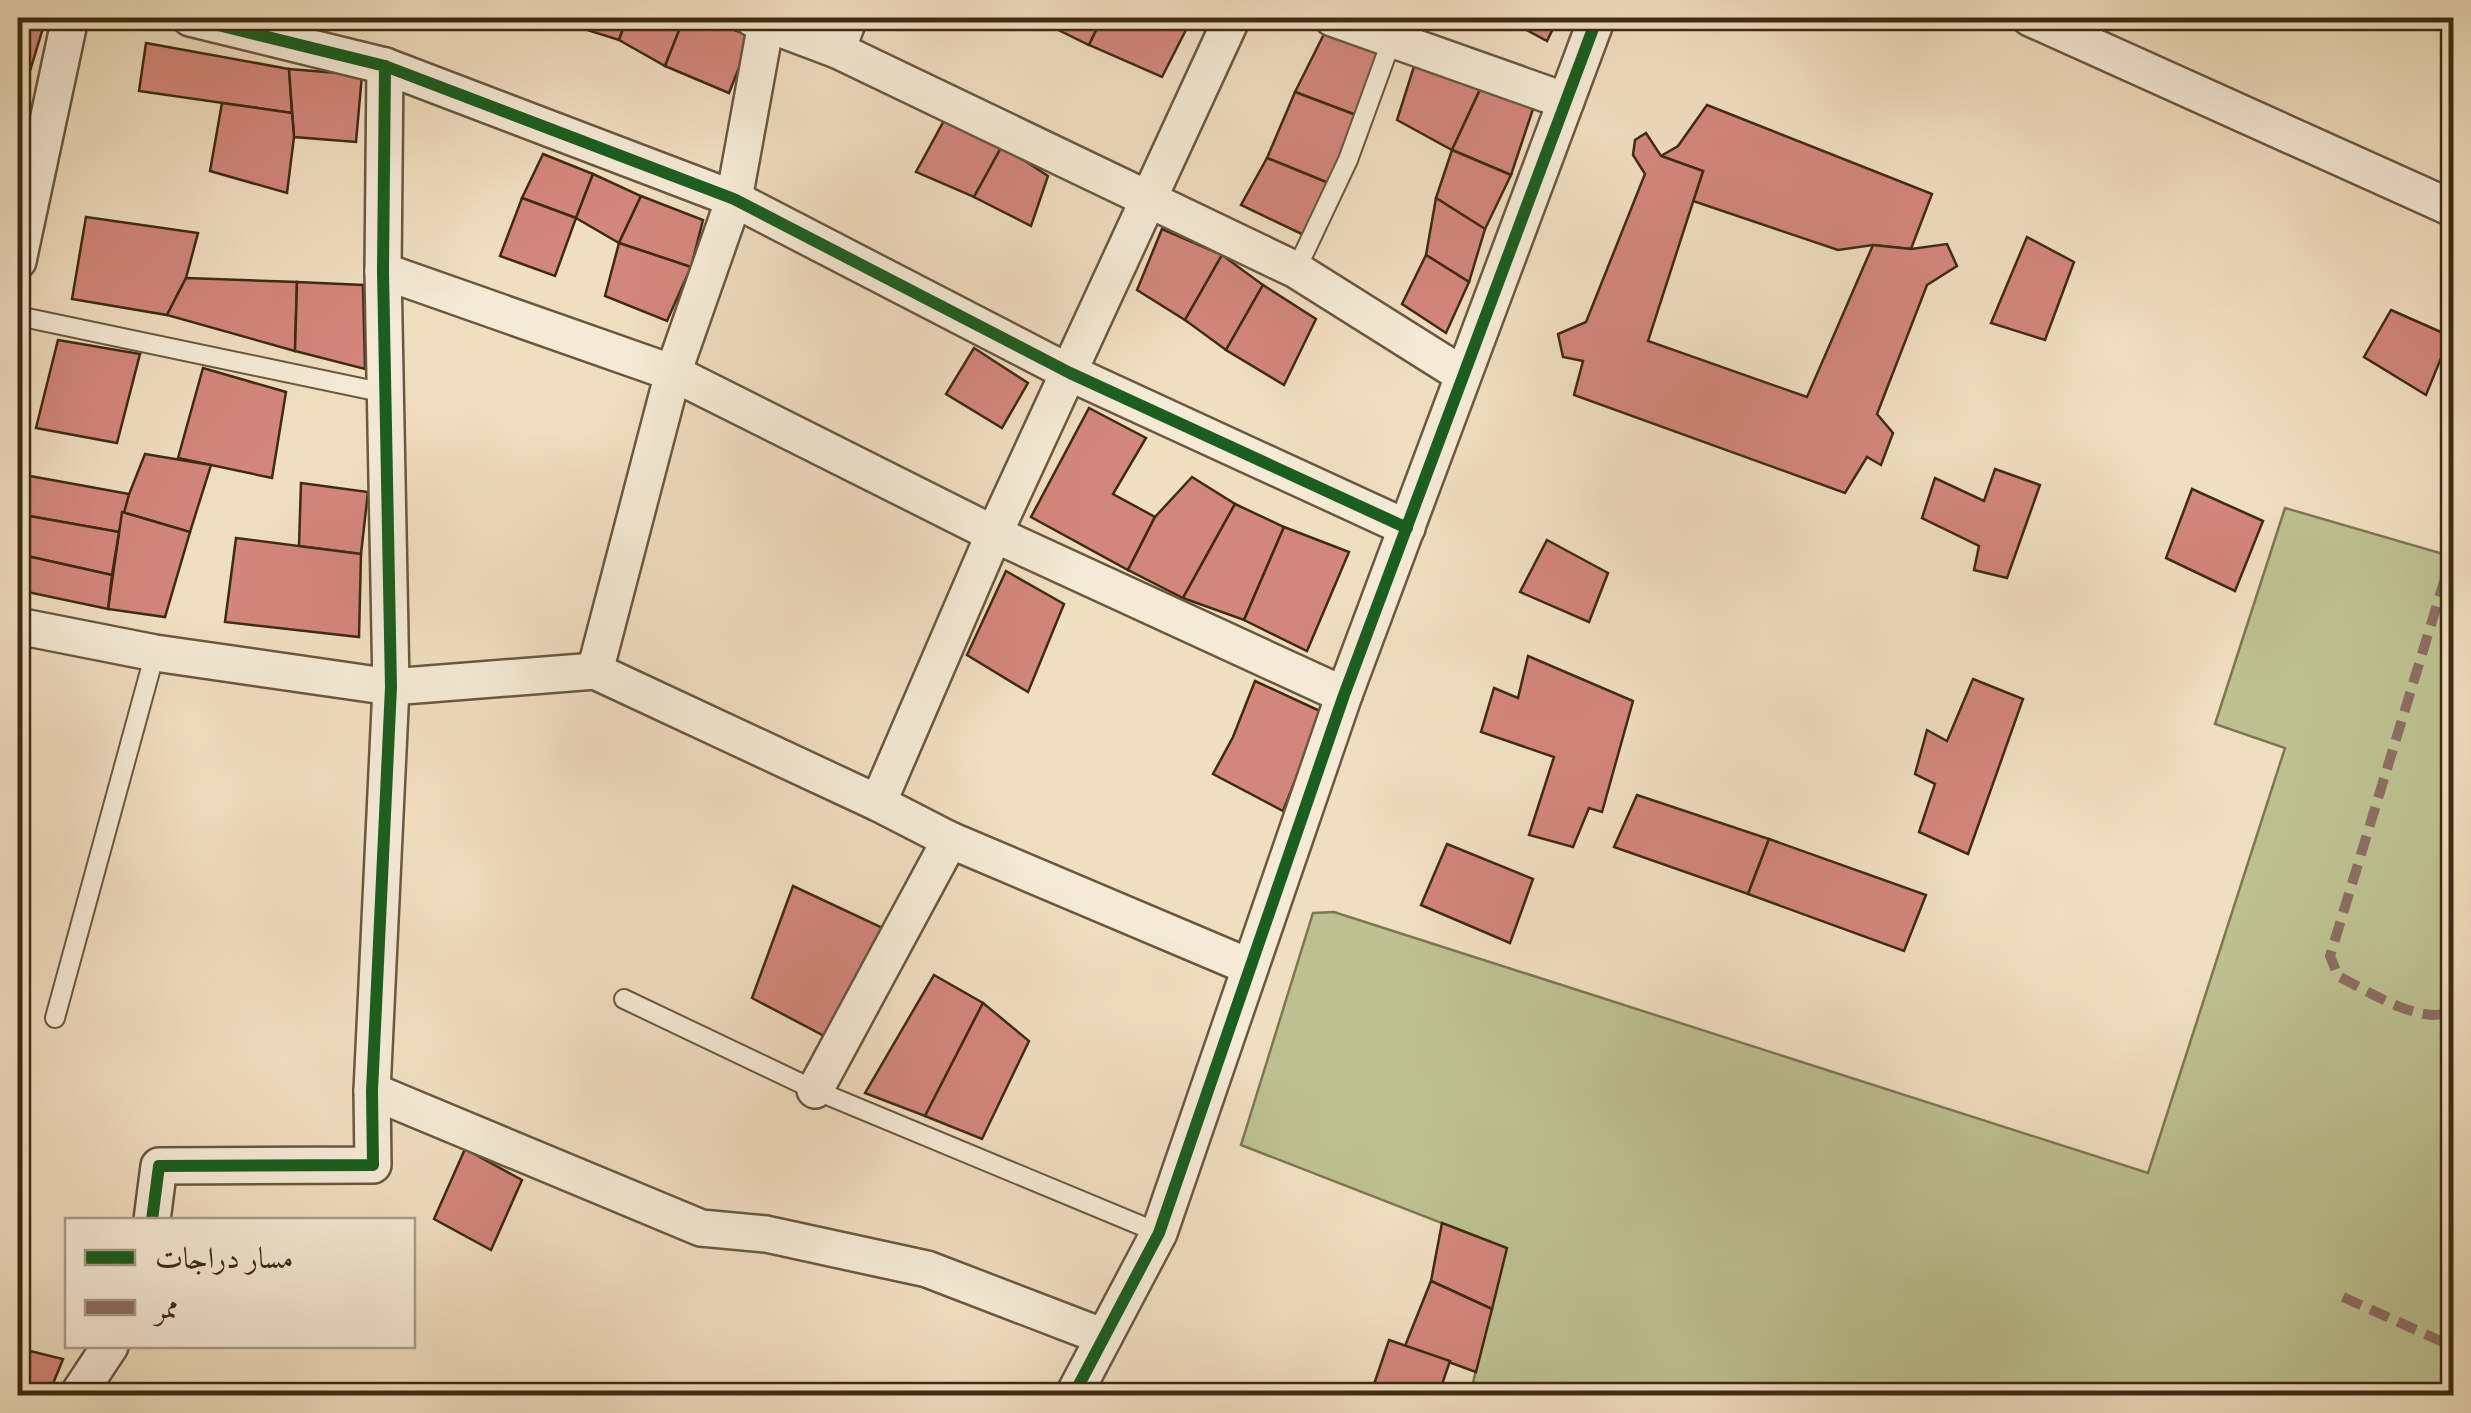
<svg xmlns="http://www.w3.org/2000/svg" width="2471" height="1413" viewBox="0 0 2471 1413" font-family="'Libre Bodoni',Amiri,serif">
<rect width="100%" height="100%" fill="#f0dec0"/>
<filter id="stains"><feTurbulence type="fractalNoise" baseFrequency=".002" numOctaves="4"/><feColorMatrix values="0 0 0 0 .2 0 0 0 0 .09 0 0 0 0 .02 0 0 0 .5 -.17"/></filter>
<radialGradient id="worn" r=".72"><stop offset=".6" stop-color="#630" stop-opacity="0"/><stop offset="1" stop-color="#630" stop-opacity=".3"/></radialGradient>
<polygon fill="#bdc090" stroke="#7e7651" stroke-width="2.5" points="2285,508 2443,554 2453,518 2453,1395 1470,1395 1506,1248 1241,1145 1313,913 1334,912 2148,1173 2285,748 2215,724"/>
<g fill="#d3867b" stroke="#3e2b12" stroke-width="2.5">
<polygon points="18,18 46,18 20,104 18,104"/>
<polygon points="567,18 627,18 619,40 565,23"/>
<polygon points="627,18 684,18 665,66 619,40"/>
<polygon points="684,18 707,18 751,37 729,93 665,66"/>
<polygon points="1034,18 1102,18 1089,45"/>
<polygon points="1102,18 1192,18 1162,77 1089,45"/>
<polygon points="1504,18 1558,18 1547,41"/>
<polygon points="1326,30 1378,52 1356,115 1295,92"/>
<polygon points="146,43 289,69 292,113 139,91"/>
<polygon points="1416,60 1484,81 1452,150 1397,120"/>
<polygon points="289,69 362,75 356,142 294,137"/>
<polygon points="1484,81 1537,97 1511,175 1452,150"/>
<polygon points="1295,92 1356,115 1331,184 1267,158"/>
<polygon points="222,103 292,113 294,137 287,193 210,171"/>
<polygon points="1707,105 1932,194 1911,249 1873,245 1838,250 1693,201 1703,171 1661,156 1678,146"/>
<polygon points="946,117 1002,146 974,197 916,172"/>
<polygon points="1646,133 1661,156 1703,171 1648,341 1807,397 1873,245 1911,249 1947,244 1957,266 1927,285 1877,414 1893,433 1881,465 1867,457 1845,493 1574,395 1583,361 1563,357 1558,334 1586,322 1645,174 1633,155 1635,140"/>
<polygon points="1002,146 1048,176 1031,226 974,197"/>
<polygon points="1452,150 1511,175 1485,229 1436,198"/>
<polygon points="543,154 593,174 576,218 522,198"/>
<polygon points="1267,158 1331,184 1306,236 1241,205"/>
<polygon points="593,174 641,196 619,243 576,218"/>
<polygon points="641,196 703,220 691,267 619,243"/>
<polygon points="522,198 576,218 555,276 500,256"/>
<polygon points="1436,198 1485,229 1469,282 1426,255"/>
<polygon points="86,217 198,233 186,278 167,315 72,299"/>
<polygon points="1162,229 1222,255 1185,320 1137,290"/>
<polygon points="2027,237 2074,262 2045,340 1991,323"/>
<polygon points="619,243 691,267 667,321 605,296"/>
<polygon points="1222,255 1263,285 1226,350 1185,320"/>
<polygon points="1426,255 1469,282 1446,333 1402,304"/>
<polygon points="186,278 297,282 295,351 167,315"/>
<polygon points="297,282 363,285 365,369 295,351"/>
<polygon points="1263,285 1316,319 1284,385 1226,350"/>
<polygon points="2391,310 2450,336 2426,395 2364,357"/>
<polygon points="58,340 140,354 117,443 36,428"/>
<polygon points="974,348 1028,383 1002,428 946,394"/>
<polygon points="203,368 286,392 272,478 178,458"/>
<polygon points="1089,408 1146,438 1113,494 1155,517 1128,570 1031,517"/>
<polygon points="145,454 211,465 190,532 122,512"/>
<polygon points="1995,469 2040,485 2007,578 1974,570 1979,546 1922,518 1935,478 1984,501"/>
<polygon points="30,476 129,494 119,532 18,514"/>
<polygon points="1192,477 1235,504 1183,598 1128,570 1155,517"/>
<polygon points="301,483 368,492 361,554 299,546"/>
<polygon points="2192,489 2263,521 2235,591 2166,558"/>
<polygon points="1235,504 1284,527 1244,620 1183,598"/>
<polygon points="122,512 190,532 165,617 108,609"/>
<polygon points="18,514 119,532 112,575 18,554"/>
<polygon points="1284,527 1349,552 1307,651 1244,620"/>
<polygon points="236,538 361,554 359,637 225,622"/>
<polygon points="1547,540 1608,573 1589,622 1520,592"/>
<polygon points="18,554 112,575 108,609 18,590"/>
<polygon points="1006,571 1064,604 1028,692 967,655"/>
<polygon points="1528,656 1633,701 1602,812 1589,808 1573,847 1529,835 1554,757 1481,732 1494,688 1518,698"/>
<polygon points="1973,679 2023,699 1968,854 1919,832 1935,784 1915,774 1927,730 1947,741"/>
<polygon points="1255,681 1322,712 1283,811 1213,774 1233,737"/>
<polygon points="1637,795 1769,839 1748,894 1614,847"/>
<polygon points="1769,839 1926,895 1904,951 1748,894"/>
<polygon points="1447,844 1533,879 1510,943 1421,905"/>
<polygon points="793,886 885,929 830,1039 752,998"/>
<polygon points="934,975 983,1003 925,1116 865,1093"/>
<polygon points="983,1003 1029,1041 982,1139 925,1116"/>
<polygon points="465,1149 522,1180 491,1250 434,1219"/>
<polygon points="1442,1223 1507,1248 1492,1309 1431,1281"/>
<polygon points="1431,1281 1492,1309 1476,1372 1405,1346"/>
<polygon points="1389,1340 1450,1361 1438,1396 1370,1396"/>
<polygon points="18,1348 63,1359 48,1396 18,1396"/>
</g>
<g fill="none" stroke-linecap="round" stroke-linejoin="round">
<g stroke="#6a583e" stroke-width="22">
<g id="lane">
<polyline points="1296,270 1348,160 1392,39"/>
<polyline points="18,316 385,393"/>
<polyline points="624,999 815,1090 1159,1233"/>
<polyline points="55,1018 155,653"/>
</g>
</g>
<g stroke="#6a583e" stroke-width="40">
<g id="street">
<polyline points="190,18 385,66 734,199 1070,373 1407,528"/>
<polyline points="752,18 837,50 1296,270 1463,375"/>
<polyline points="1332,18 1566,101"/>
<polyline points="2030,18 2454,209"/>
<polyline points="837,50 849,18"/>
<polyline points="18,261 70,18"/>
<polyline points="383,271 673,373 994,534 1344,695"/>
<polyline points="18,626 155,653 391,687 595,671 878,803 950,840 1250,967"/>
<polyline points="595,671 673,373 734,199 767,18"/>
<polyline points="878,803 994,534 1232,18"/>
<polyline points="815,1090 950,840"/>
<polyline points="372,1091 701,1228 766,1234 927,1269 1104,1337"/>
<polyline points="152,1220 159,1166 373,1165 372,1091 391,687 383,271 385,66"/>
<polyline points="77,1396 110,1346"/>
<polyline points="1073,1396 1159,1233 1344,695 1597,18"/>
</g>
</g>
<use href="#lane" stroke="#f5ead6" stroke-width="18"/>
<use href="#street" stroke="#f5ead6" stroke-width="35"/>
<g stroke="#8d6e63" stroke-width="10" stroke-dasharray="20 10" stroke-linecap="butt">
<path d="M2454,549L2330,956L2338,976C2362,988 2433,1033 2454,1007"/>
<polyline points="2343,1297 2454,1347"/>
</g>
<g stroke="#f5ead6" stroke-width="19">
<g id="cycleway">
<polyline points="190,18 385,66 734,199 1070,373 1407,528"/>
<polyline points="152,1220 159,1166 373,1165 372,1091 391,687 383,271 385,66"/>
<polyline points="1073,1396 1159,1233 1344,695 1597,18"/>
</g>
</g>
<use href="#cycleway" stroke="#1b5e20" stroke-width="12"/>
</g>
<rect width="2471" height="1413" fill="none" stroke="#f0dec0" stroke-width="60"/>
<rect x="20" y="20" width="2431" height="1373" fill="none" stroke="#3e2b12" stroke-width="5"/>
<rect x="30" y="30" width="2411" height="1353" fill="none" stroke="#3e2b12" stroke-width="2.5"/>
<rect x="65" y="1218" width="350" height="130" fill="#f5ead6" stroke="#ac9e88" stroke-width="2.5"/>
<rect x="85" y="1250" width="50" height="15" fill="#1b5e20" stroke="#ac9e88" stroke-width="2.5"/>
<text x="155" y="1268" font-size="30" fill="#3e2b12">مسار دراجات</text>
<rect x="85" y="1300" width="50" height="15" fill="#8d6e63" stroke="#ac9e88" stroke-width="2.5"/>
<text x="155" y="1318" font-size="30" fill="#3e2b12">ممر</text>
<rect width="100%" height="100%" filter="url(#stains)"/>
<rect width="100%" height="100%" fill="url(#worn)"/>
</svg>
